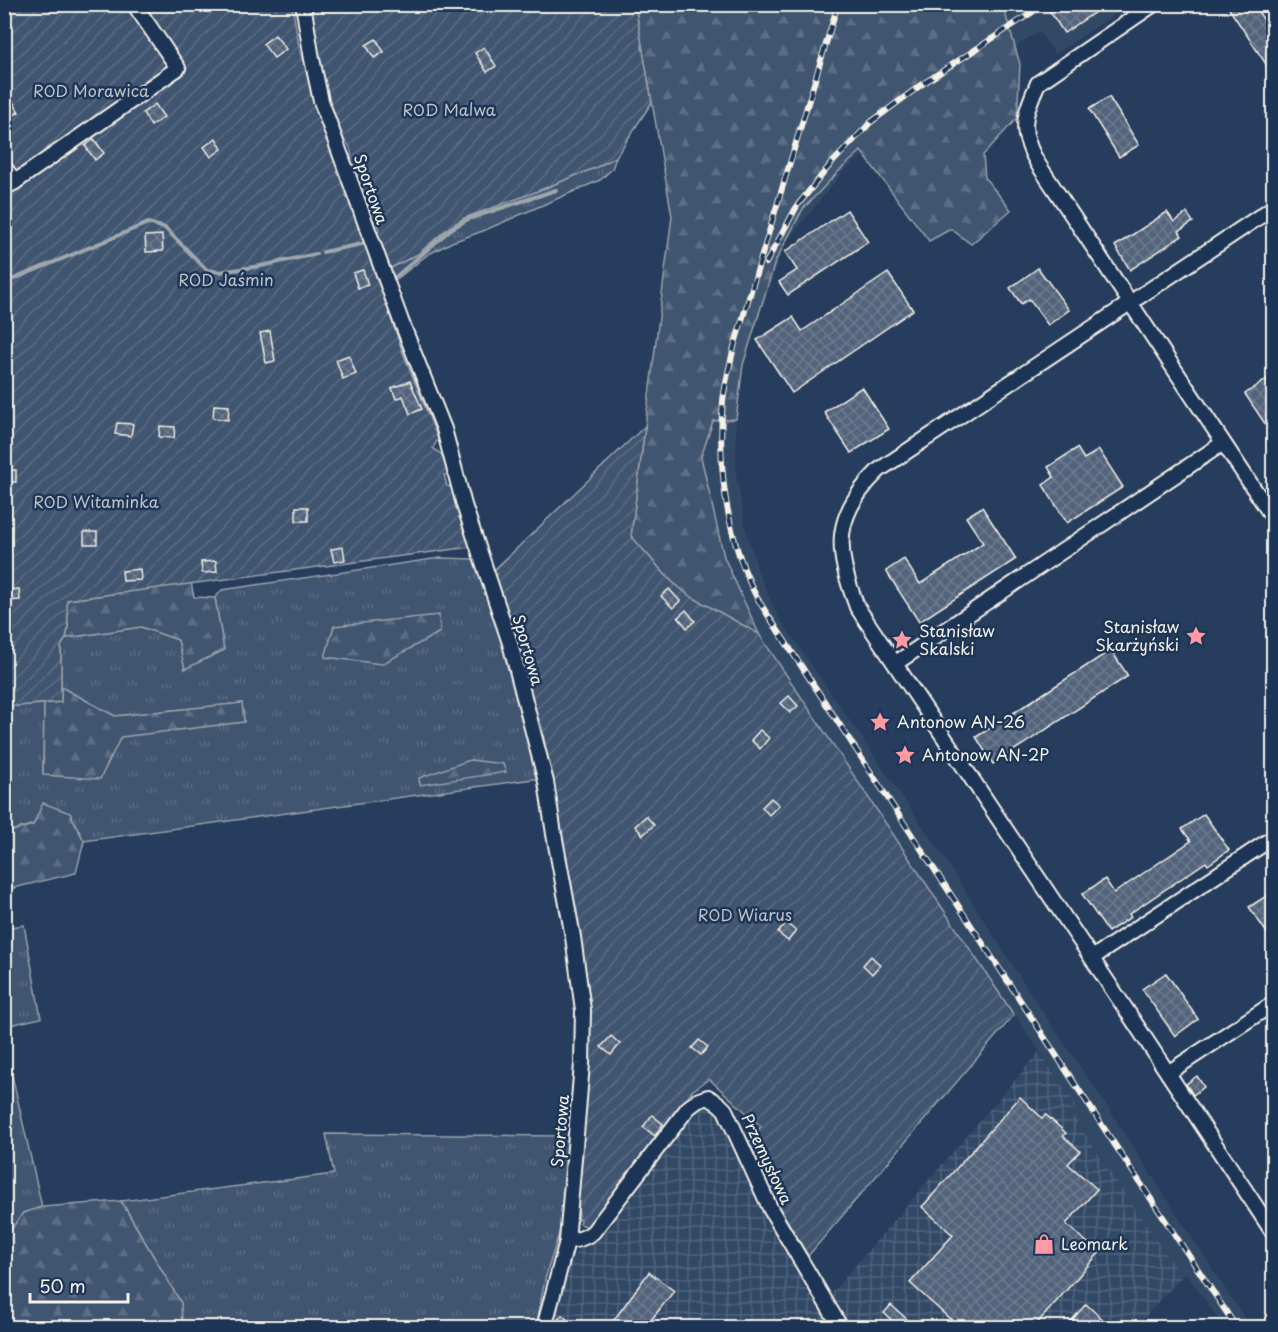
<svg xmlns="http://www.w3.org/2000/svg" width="1278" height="1332" viewBox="0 0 1278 1332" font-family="'Playpen Sans',sans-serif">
<defs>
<pattern id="industrial-grid" width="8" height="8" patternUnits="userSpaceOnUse" patternTransform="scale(1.5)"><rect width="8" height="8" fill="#334966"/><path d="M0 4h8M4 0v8" fill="none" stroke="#51647c"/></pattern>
<pattern id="grass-tufts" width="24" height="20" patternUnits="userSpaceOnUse" patternTransform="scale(1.5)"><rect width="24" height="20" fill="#40546f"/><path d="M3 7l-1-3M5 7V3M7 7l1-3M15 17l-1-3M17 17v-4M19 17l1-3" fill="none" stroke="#5c6d84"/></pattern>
<pattern id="forest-firs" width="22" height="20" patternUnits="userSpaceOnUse" patternTransform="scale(1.5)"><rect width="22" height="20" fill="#40546f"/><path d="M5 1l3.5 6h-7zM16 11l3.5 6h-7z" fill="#5c6d84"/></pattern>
<pattern id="garden-furrows" width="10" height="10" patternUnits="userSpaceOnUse" patternTransform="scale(1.5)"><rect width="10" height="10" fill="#40546f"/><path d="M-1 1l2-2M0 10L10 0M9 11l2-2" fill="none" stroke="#5c6d84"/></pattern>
<pattern id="building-cross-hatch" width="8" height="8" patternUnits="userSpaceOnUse" patternTransform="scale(1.5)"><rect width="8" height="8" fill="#52647b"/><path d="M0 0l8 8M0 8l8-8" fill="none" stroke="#6c7b8e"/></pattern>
</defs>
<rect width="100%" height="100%" fill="#263d5d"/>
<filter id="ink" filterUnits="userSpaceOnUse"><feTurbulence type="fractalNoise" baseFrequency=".0167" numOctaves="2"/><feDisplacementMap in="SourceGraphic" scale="12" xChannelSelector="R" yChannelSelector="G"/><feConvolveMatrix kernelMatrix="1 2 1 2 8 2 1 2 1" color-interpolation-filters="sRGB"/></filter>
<g filter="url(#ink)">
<polygon fill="#334966" points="830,5 934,65 1023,5 1129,5 1055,54 1039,31 881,140 843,172 784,245 743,365 736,419 736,473 746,530 759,574 778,616 943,856 1040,1008 1101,1097 1250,1327 1224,1327 1186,1273 1181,1277 1070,1112 1075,1104 759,634 724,557 701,457"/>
<g fill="url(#industrial-grid)">
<polygon points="1039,1052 1076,1105 1070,1112 1181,1277 1136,1327 847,1327 829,1297 830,1295"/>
<polygon points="703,1105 714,1108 804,1280 832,1327 547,1328 565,1265 583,1246 596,1236 691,1111"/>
</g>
<g fill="url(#grass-tufts)" stroke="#9aa2ac" stroke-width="1.5">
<polygon points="616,157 612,169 600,180 483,231 452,242 427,255 392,283 387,270 418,254 448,228 464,218 530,194 597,167"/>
<polygon points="440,558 474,559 491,600 540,778 84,841 70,813 5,833 5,707 44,704 43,775 121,736 244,721 242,703 115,716 61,687 61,646 66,638 141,627 178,640 186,668 224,650 215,598 222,590"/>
<polygon points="24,925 41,1018 5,1026 5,928"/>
<polygon points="4,1040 42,1207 23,1213 5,1238"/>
<polygon points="326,1134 571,1136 560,1230 545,1279 536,1327 182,1327 181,1303 121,1201 334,1174"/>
</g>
<g fill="url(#forest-firs)" stroke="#9aa2ac" stroke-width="1.5">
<polygon points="472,5 1016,5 1005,13 1020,64 1017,118 983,155 985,178 1011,210 971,244 951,229 929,241 861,151 839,171 803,209 775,262 743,365 736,419 713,421 701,457 724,557 759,634 688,595 669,579 631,536 672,216 636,11"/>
<polygon points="191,583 194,597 215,598 224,650 185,669 178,640 141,627 66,638 68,629 67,600"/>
<polygon points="439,615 440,632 382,664 325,657 334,626"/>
<polygon points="61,687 115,716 242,703 244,722 121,737 100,779 43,775 44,704 61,702"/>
<polygon points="470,760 503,764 506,772 420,785 419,778"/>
<polygon points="43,803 70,813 84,841 76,873 5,890 5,833 33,825"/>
<polygon points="121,1201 181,1303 182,1327 5,1327 5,1238 23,1213 42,1207"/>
</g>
<g fill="url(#garden-furrows)" stroke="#9aa2ac" stroke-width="1.5">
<polygon points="5,5 292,5 300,52 403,353 438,439 433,448 442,455 448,475 444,475 447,486 452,487 470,547 67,600 68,629 66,638 61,647 61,702 5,707"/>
<path d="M311,5H635L652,102L616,157L597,167L530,194L464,218L448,228L418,254L387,270L378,240L377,235L379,230L376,222L371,220L350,161C353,152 351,146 344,140L318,68L320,62L316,54Z"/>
<polygon points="645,426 631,536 669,579 688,595 759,634 1014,1015 808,1256 769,1190 775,1186 766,1164 757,1165 753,1150 748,1143 761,1126 709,1079 692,1091 596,1221 588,1227 580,1224 578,1207 580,1141 588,1049 570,892 542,727 534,709 492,572"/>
</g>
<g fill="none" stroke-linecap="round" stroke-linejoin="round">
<g stroke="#9fa7ae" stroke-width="4">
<polyline points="323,252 367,243 368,245"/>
<polyline points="391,281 451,229 468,219 556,190"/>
<polyline points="4,283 148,223 165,228 207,270 219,272 261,266 316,254"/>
</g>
</g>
<g fill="url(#building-cross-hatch)" stroke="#f4f1e8" stroke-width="1.5">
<polygon points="1045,4 1107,4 1064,33"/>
<polygon points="1226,4 1253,4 1274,35 1274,76"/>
<polygon points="275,35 286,49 274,58 263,44"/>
<polygon points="376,39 384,52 374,58 366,45"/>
<polygon points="484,47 496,66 487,72 475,53"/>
<polygon points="1109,97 1139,145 1119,157 1089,109"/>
<polygon points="12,100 19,112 9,118 4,112 4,105"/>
<polygon points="155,104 164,117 151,126 143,113"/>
<polygon points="216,138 222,149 211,157 204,147"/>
<polygon points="94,139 104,153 95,160 85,146"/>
<polygon points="847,210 868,242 788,295 779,282 797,270 785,252"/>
<polygon points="1167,212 1174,222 1187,213 1193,222 1179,231 1182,236 1130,270 1115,246"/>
<polygon points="162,235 163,251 146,252 145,236"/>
<polygon points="1038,268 1069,310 1048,325 1029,299 1021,304 1010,288"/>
<polygon points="363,270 368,285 358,288 353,273"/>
<polygon points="888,273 913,310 792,393 757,340 793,317 802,331"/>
<polygon points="270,331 275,361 266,363 260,333"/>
<polygon points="349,355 356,374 343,379 336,360"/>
<polygon points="1267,379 1274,389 1274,437 1245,394"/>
<polygon points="410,381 422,409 410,414 403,396 396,399 392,388"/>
<polygon points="862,387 889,429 851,453 824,412"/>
<polygon points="214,405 229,406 228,420 213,418"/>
<polygon points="117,423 133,424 131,436 115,434"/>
<polygon points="160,426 175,427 174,438 159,437"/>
<polygon points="1077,448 1084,459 1099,450 1123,487 1067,523 1043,485 1054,477 1048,467"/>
<rect x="4" y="470" width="12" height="12"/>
<rect x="296" y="507" width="12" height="14"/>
<polygon points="982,507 1016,559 919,622 886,571 904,559 920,584 983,543 966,517"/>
<rect x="84" y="532" width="13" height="12"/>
<polygon points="343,547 345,560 334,562 331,549"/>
<polygon points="216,561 217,572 202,573 201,562"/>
<polygon points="140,569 141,580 123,581 122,571"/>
<polygon points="19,589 20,600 6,601 5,590"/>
<polygon points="669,589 680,601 673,608 661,596"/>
<polygon points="686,610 695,621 687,628 678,617"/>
<polygon points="1111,650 1128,676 993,764 976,737"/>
<polygon points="789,696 798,706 790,713 781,703"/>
<polygon points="760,730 769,738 760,749 751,740"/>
<polygon points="771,798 779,805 769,815 762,807"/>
<polygon points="1204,814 1229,850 1208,865 1206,862 1129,914 1131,917 1108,932 1082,894 1105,879 1114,893 1191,841 1182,829"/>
<polygon points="646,816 654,825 643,835 635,826"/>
<polygon points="1274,891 1274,943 1249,907"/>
<polygon points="786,923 796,931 788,941 778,933"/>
<polygon points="871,956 880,965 872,974 863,965"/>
<polygon points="1166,973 1198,1019 1175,1036 1142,989"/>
<polygon points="611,1036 620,1044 611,1055 601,1047"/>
<polygon points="699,1040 708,1047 701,1055 692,1048"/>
<polygon points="1197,1076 1204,1087 1193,1095 1186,1084"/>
<polygon points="1020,1097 1042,1118 1046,1115 1066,1133 1063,1136 1080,1151 1068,1164 1097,1189 1066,1224 1099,1253 1033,1328 960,1328 910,1283 953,1235 922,1207"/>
<polygon points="652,1115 663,1124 655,1136 643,1127"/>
<polygon points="649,1272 674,1291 645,1328 608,1328"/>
<polygon points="1086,1304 1112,1328 1065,1328"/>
<polygon points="891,1305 909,1321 903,1328 900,1328 884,1313"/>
<polygon points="562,1315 577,1328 560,1328 555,1323"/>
</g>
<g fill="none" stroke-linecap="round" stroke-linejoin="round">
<g stroke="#f4f1e8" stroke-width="18">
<g id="street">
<polyline points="303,4 312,59 321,101 401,321 444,429 464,505 510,643 546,782 554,834 573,937 583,1010 582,1064 567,1241 544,1328"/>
<path d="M1154,4L1038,83C1030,101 1020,122 1028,142C1030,150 1034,157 1038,164L1274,519"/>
<polyline points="4,167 15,182"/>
<polyline points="4,188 15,182 178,68 134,4"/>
<path d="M1274,207L879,470C832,516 835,549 857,607L1121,1002L1274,1234"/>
<polyline points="896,663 1223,443"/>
<polyline points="1092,958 1274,837"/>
<polyline points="1168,1073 1274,1003"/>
<path d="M567,1241C577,1240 584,1239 593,1232L688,1108L697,1101L708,1097L719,1104L725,1110L771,1210L841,1328"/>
</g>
</g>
<use href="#street" stroke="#1d3557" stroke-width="14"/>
<g stroke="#f4f1e8" stroke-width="6">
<g id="rail">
<path d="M838,4L734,347C730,365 725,383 723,401C717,464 726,533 753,590C759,603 769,616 777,629L1115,1145L1237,1328"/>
<polyline points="766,263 797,206 830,165 871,122 921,85 1045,4"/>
</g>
</g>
<use href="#rail" stroke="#1d3557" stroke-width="4" stroke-dasharray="11" stroke-linecap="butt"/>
</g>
</g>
<defs>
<g id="sight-bare" transform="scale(1.62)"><path d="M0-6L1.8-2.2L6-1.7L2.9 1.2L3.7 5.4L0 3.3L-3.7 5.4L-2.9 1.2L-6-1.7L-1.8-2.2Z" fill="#ff9aa2" stroke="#1d3557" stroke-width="2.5" paint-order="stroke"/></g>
<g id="shop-bare" transform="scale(1.62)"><path d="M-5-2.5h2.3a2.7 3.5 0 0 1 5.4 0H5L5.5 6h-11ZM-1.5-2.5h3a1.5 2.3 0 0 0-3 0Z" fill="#ff9aa2" stroke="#1d3557" stroke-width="2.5" paint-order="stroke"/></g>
</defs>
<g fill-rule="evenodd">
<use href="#sight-bare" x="1196" y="636"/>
<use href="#sight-bare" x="902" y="640"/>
<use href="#sight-bare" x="880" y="722"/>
<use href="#sight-bare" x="905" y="755"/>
<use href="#shop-bare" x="1044" y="1244"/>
</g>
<g text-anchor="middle" stroke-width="5" stroke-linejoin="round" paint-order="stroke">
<g font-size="16" fill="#bec2c4" stroke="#1d3557">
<text x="91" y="97">ROD Morawica</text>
<text x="449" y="116">ROD Malwa</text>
<text x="226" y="286">ROD Jaśmin</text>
<text x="96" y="508">ROD Witaminka</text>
<text x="745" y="921">ROD Wiarus</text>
</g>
<g font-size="16" fill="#f4f1e8" stroke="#1d3557">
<text transform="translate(371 189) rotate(71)" y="6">Sportowa</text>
<text transform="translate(528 650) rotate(74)" y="6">Sportowa</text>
<text transform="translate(560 1131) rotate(-85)" y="6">Sportowa</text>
<text transform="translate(767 1159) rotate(65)" y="6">Przemysłowa</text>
</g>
<g font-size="16" fill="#f4f1e8" stroke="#1d3557" text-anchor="start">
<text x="1179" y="633" text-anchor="end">Stanisław<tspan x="1179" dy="18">Skarżyński</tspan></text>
<text x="919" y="637">Stanisław<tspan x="919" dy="18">Skalski</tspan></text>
<text x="897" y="728">Antonow AN-26</text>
<text x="922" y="761">Antonow AN-2P</text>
<text x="1061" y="1250">Leomark</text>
</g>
</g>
<rect width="1278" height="1332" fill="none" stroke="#1d3557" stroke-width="24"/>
<rect x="12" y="12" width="1254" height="1308" fill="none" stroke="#f4f1e8" stroke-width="2" filter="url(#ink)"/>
<path d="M30 1293v9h98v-9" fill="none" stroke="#f4f1e8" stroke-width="3"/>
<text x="39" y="1293" font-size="18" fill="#f4f1e8" stroke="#1d3557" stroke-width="4.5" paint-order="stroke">50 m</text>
</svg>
